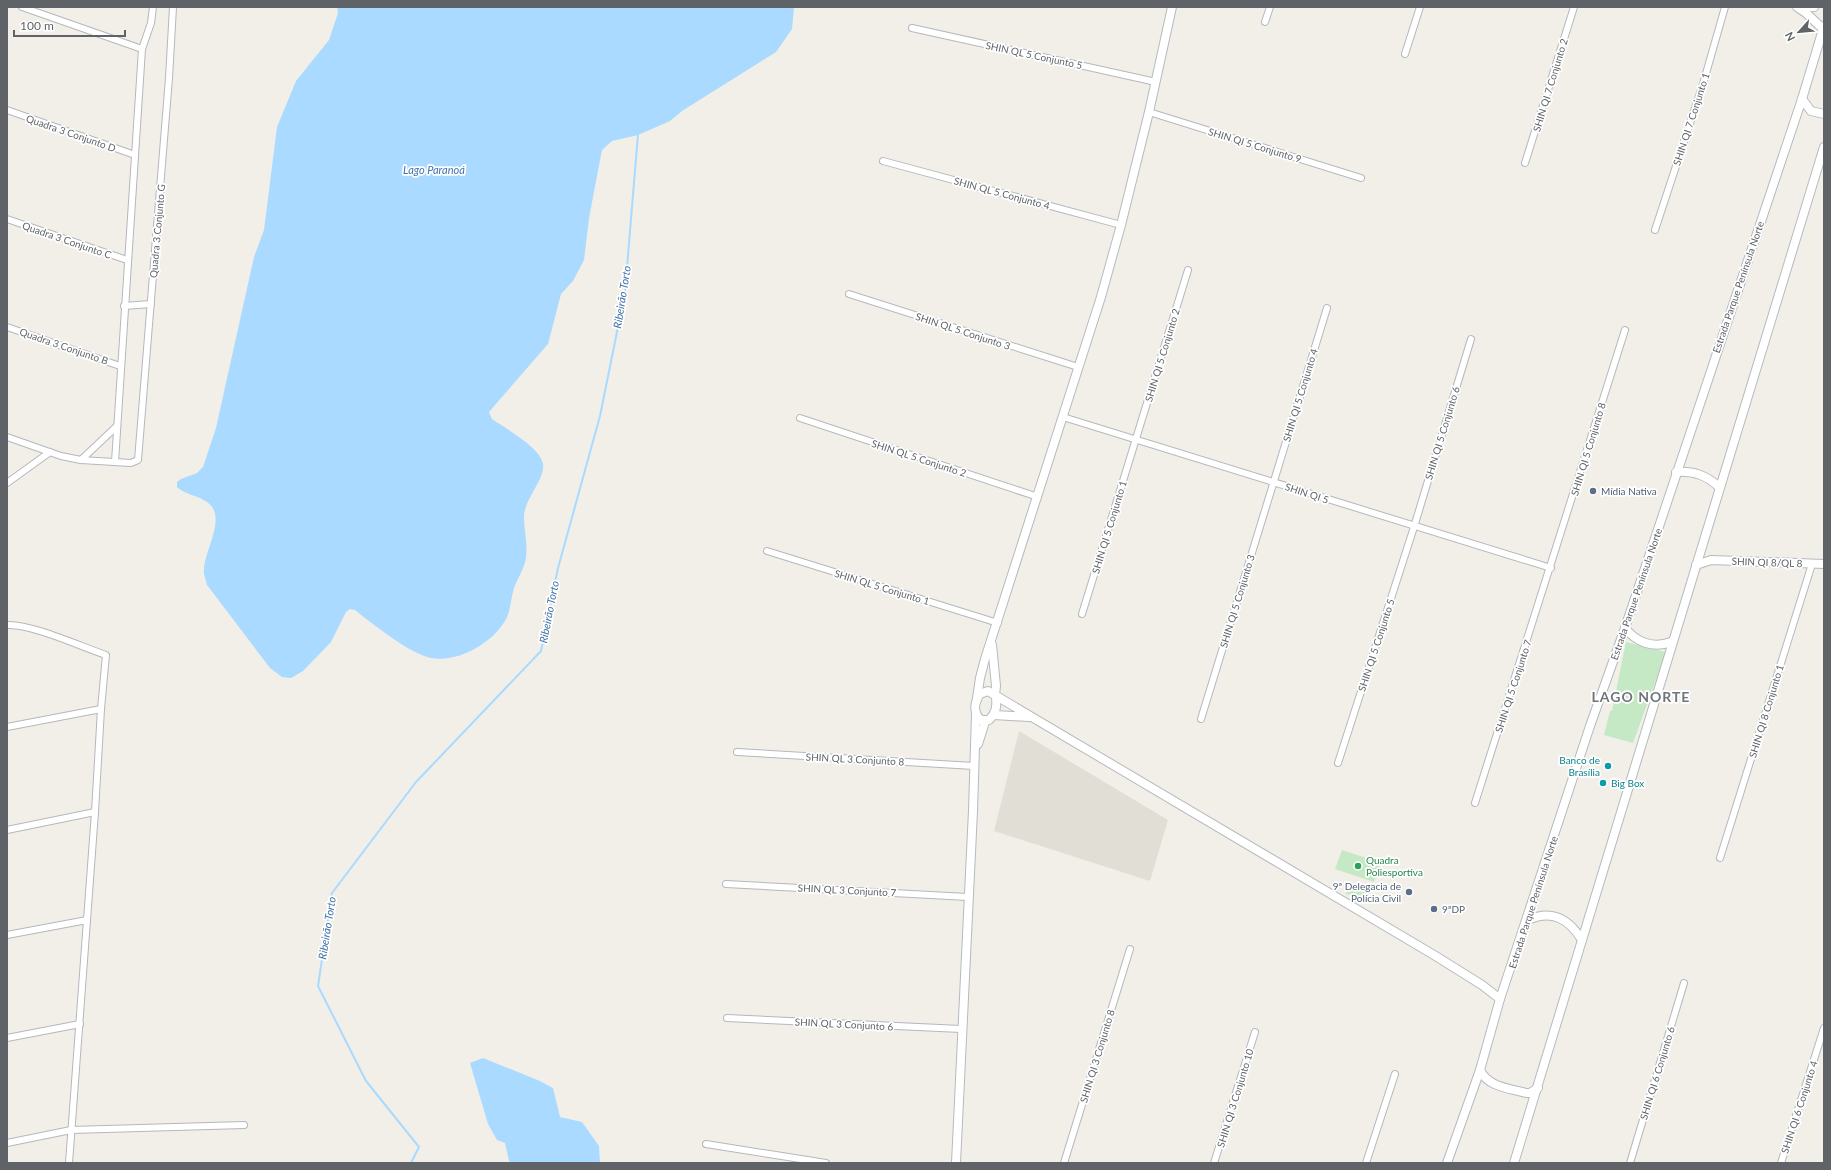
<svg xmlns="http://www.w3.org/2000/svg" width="1831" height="1170" viewBox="0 0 1831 1170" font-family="Lato,sans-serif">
<rect width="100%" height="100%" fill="#f1efe8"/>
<polygon fill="#e1ded6" points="1019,731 1168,820 1150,881 994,831"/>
<g fill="#c5e8c5">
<polygon points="1626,642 1666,652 1633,743 1604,735 1610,711 1612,711"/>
<polygon points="1342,850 1381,863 1374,882 1335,869"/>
<polygon points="1362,885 1370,887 1365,902 1356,896 1346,894 1348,886 1360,890"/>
</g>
<g fill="#aadaff">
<path d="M337,7H794L792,29L776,52L682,111L670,121L638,135L612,141L602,150L589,218L584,260L573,281L561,294L548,344L489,412L492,419C505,428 541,448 543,464C545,480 524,499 524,517C524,530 528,544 526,557C525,568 518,577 514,588C511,597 511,608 507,617C495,642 459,663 431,658C412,655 371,623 355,610L350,609L346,612L331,642L303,671L291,678L282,677L270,668L207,585C206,580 203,574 204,570C204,551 228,516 207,502C197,495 186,495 177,487V482L181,479L197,473L203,467L216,428L254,257L264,230L277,127L296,81L329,40L338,13Z"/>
<polygon points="483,1058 540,1081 553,1088 560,1117 582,1122 599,1146 600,1163 511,1163 509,1161 505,1143 497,1140 488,1124 470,1063"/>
</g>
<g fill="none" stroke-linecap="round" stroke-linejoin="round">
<polyline stroke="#aadaff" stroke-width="2" points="411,1163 419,1147 366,1081 318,986 332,893 416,782 541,651 558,568 600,416 625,292 638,134"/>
<g stroke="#b5b8bc" stroke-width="8">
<g id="street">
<polyline points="22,7 142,49"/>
<polyline points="1265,22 1270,7"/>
<polyline points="912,28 1156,82"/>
<polyline points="1405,54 1420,7"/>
<polyline points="7,110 135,155"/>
<polyline points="1149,112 1361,178"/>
<polyline points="883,161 1121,225"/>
<polyline points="1525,163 1574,7"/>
<polyline points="7,219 127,260"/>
<polyline points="1655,230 1703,84 1725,7"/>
<polyline points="849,294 1078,367"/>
<polyline points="124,306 151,304"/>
<polyline points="7,327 120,366"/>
<polyline points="1063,417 1551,568"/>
<polyline points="800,418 1038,497"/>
<polyline points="7,437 61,456 81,460 131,463 138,460 169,78 173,7"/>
<polyline points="81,460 117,426"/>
<polyline points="115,462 142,49 151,23 153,7"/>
<polyline points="7,483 50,452"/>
<polyline points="767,551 998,623"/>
<polyline points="1082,614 1188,270"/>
<path d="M7,625C29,623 82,647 106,655L101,709L7,727"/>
<polyline points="1201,719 1327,308"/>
<polyline points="737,752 974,766"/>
<polyline points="1338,763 1414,527 1471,339"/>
<polyline points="1475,803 1625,330"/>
<polyline points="7,830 95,812"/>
<polyline points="1720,858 1812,564"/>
<polyline points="726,884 968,897"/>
<polyline points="7,935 87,920"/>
<polyline points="727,1018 961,1029"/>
<polyline points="7,1038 80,1024"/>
<polyline points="7,1143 71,1130 244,1125"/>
<polyline points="706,1144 826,1163"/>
<polyline points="69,1163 95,812 101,709"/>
<polyline points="1064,1163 1130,949"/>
<polyline points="1214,1163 1255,1032"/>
<polyline points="1366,1163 1395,1074"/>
<polyline points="1630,1163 1684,983"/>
<polyline points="1781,1163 1824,1028"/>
</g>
</g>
<g stroke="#b6babf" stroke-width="10">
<g id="secondary">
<polyline points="1797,7 1806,13 1823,29"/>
<polyline points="1799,8 1814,7"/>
<polyline points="1802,99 1811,111 1824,114"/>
<path d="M1676,472C1694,471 1706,475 1719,487"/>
<polyline points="1696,565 1711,560 1824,564"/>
<path d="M1625,628C1636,642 1653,649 1671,642"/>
<polyline points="992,645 996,686 995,695"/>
<path d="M996,697C997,707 996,713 989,720H981C973,713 974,703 980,694L988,691L1434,955L1482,985L1500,999"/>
<polyline points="977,698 980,678 985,659 1101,297 1121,225 1149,112 1172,7"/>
<polyline points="994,715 1029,717"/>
<polyline points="978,744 985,722"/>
<path d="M1528,920C1552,909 1569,919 1582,940"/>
<path d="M1480,1070C1488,1087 1508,1088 1526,1093H1530L1538,1088"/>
<polyline points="956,1163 973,811 976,714"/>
<polyline points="1447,1163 1480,1070 1500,999 1590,726 1625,628 1802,99 1824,26"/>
<path d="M1514,1163C1617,824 1719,485 1824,147"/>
</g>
</g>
<use href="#street" stroke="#fff" stroke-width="6"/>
<use href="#secondary" stroke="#fff" stroke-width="8"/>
</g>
<g fill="#5c6f8a" stroke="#fff" stroke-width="1.5">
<circle cx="1593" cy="491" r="4"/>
<circle cx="1409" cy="892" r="4"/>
<circle cx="1434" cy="909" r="4"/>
</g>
<g fill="#0f9aa8" stroke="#fff" stroke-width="1.5">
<circle cx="1608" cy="766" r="4"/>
<circle cx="1603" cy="783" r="4"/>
</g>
<circle fill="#2e9e5b" stroke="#fff" stroke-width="1.5" cx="1358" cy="866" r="4"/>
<g text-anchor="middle" stroke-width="3.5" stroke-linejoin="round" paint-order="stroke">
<g font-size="10" fill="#5f6368" stroke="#fff">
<text transform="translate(1034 55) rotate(12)" y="4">SHIN QL 5 Conjunto 5</text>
<text transform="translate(1550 85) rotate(-73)" y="4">SHIN QI 7 Conjunto 2</text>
<text transform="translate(1691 119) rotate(-72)" y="4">SHIN QI 7 Conjunto 1</text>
<text transform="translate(71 133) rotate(19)" y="4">Quadra 3 Conjunto D</text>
<text transform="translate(1255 145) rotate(17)" y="4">SHIN QI 5 Conjunto 9</text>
<text transform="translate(1002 193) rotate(15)" y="4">SHIN QL 5 Conjunto 4</text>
<text transform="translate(157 231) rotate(-85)" y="4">Quadra 3 Conjunto G</text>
<text transform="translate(67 240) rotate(19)" y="4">Quadra 3 Conjunto C</text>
<text transform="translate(1738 287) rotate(-71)" y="4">Estrada Parque Península Norte</text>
<text transform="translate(963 331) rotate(18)" y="4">SHIN QL 5 Conjunto 3</text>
<text transform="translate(64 346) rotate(19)" y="4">Quadra 3 Conjunto B</text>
<text transform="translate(1162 355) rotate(-73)" y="4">SHIN QI 5 Conjunto 2</text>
<text transform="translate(1300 395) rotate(-73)" y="4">SHIN QI 5 Conjunto 4</text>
<text transform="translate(1442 433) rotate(-73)" y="4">SHIN QI 5 Conjunto 6</text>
<text transform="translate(1588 449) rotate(-73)" y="4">SHIN QI 5 Conjunto 8</text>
<text transform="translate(919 458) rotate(18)" y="4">SHIN QL 5 Conjunto 2</text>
<text transform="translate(1307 493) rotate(18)" y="4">SHIN QI 5</text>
<text transform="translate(1109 527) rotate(-73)" y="4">SHIN QI 5 Conjunto 1</text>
<text transform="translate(1767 562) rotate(2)" y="4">SHIN QI 8/QL 8</text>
<text transform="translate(882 587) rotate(17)" y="4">SHIN QL 5 Conjunto 1</text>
<text transform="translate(1636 594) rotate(-71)" y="4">Estrada Parque Península Norte</text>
<text transform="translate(1237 601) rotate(-73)" y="4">SHIN QI 5 Conjunto 3</text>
<text transform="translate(1376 645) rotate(-72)" y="4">SHIN QI 5 Conjunto 5</text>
<text transform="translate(1513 686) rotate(-72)" y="4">SHIN QI 5 Conjunto 7</text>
<text transform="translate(1766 711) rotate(-73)" y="4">SHIN QI 8 Conjunto 1</text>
<text transform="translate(855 759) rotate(3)" y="4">SHIN QL 3 Conjunto 8</text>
<text transform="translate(847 890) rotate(3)" y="4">SHIN QL 3 Conjunto 7</text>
<text transform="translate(1533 902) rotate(-72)" y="4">Estrada Parque Península Norte</text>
<text transform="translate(844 1024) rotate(3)" y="4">SHIN QL 3 Conjunto 6</text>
<text transform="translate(1097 1056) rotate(-73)" y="4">SHIN QI 3 Conjunto 8</text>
<text transform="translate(1657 1073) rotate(-73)" y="4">SHIN QI 6 Conjunto 6</text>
<text transform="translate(1235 1098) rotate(-73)" y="4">SHIN QI 3 Conjunto 10</text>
<text transform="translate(1799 1107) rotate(-72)" y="4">SHIN QI 6 Conjunto 4</text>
</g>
<g font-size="10" fill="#4e5e75" stroke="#fff" text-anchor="start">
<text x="1601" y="495">Mídia Nativa</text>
<text x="1401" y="890" text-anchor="end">9ª Delegacia de<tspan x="1401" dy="12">Polícia Civil</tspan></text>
<text x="1442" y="913">9ªDP</text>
</g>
<g font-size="10" fill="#0d838f" stroke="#fff" text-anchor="end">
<text x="1600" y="764">Banco de<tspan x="1600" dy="12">Brasília</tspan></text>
<text x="1611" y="787" text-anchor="start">Big Box</text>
</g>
<g font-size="10" fill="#27864d" stroke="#fff" text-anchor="start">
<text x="1366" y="864">Quadra<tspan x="1366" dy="12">Poliesportiva</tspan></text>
</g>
<g font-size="11" font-style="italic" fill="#4174aa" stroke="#fff">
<text x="434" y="174">Lago Paranoá</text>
<text transform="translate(622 297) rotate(-81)" y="4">Ribeirão Torto</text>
<text transform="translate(549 612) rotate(-79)" y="4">Ribeirão Torto</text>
<text transform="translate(327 928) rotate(-81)" y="4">Ribeirão Torto</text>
</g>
<g font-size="14" font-weight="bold" letter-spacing="1" fill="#70757a" stroke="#fff">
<text x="1641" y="702">LAGO NORTE</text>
</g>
</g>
<rect width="1831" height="1170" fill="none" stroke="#5f6368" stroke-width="16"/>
<g transform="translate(1799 32) rotate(243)" stroke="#ffffff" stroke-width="3" paint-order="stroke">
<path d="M0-3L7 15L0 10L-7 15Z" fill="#5f6368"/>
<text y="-6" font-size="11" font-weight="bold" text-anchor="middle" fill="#5f6368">N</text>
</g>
<path d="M14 30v6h111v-6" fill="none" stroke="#5f6368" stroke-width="2"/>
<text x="20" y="30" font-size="12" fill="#5f6368" stroke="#ffffff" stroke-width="3" paint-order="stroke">100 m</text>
</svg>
